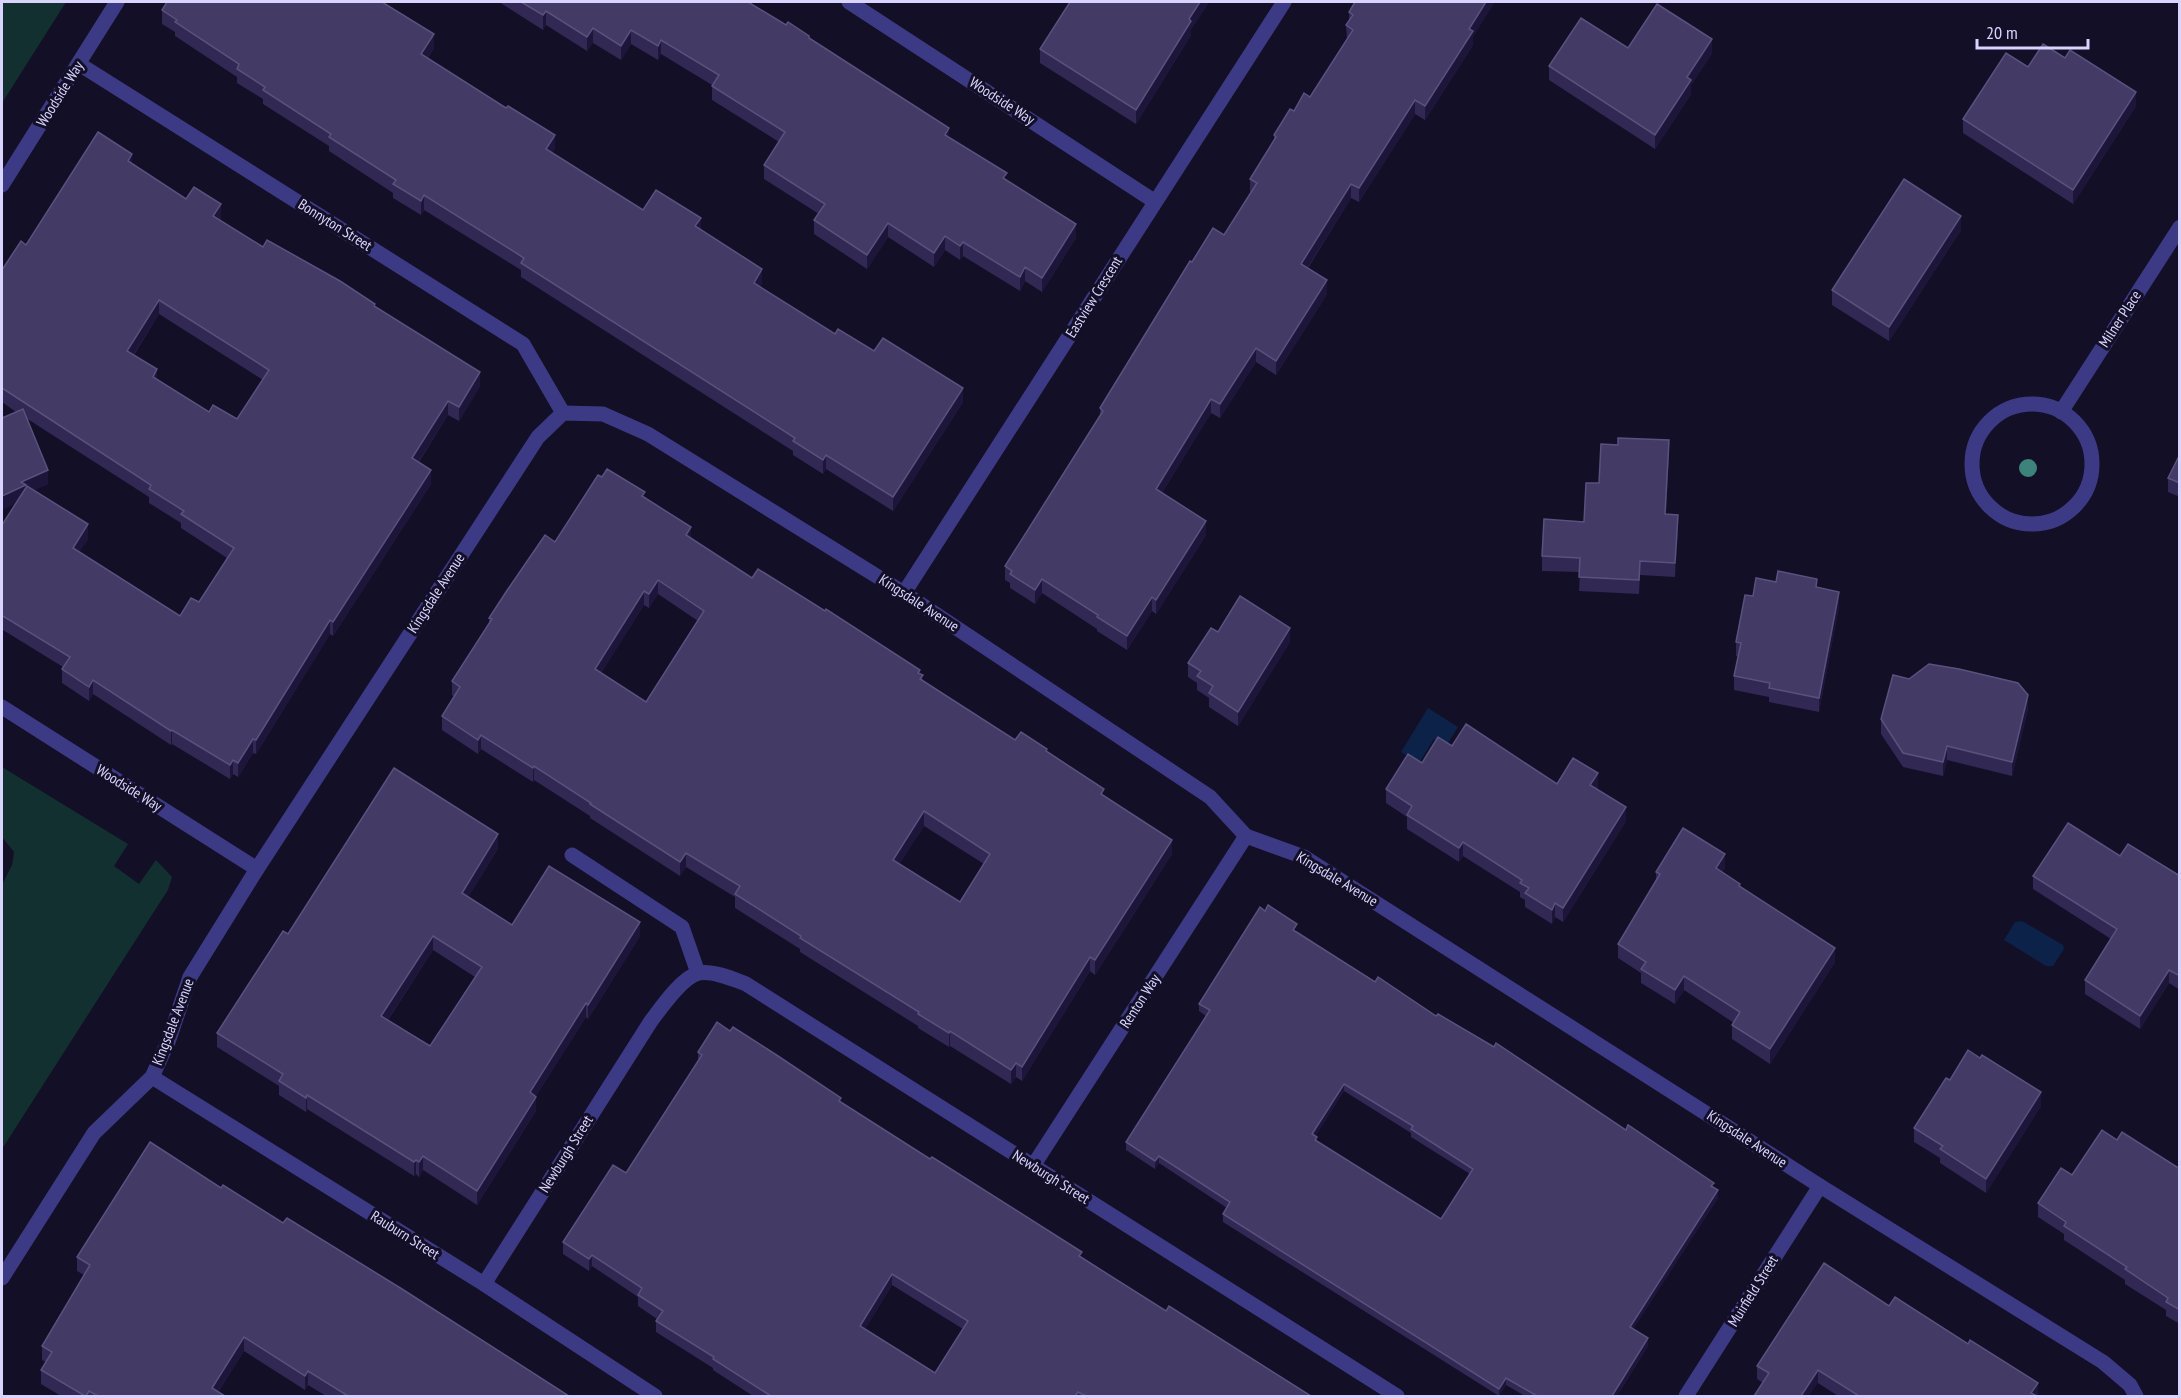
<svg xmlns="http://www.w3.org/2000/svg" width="2181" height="1398" viewBox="0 0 2181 1398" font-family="'PT Sans Narrow',sans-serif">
<rect width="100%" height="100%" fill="#130f26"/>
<g fill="#12302f">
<polygon points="2,2 66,2 2,103"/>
<polygon points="2,767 128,844 114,866 139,884 156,860 172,877 168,890 155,910 2,1149 2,885 12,865 14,852 2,837"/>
</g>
<g fill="#0c2248">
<polygon points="1428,708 1458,727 1446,746 1434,739 1419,763 1401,752"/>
<polygon points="2022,921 2063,945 2064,949 2053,966 2046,966 2004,940 2015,922"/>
</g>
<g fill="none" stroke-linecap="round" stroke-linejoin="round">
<g stroke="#3d3a85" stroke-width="15">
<polyline points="849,2 1154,201"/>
<polyline points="79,64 523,344 563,413"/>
<polyline points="2,185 117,2"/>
<circle cx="2032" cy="464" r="60"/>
<polyline points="2061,412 2180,227"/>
<polyline points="904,593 1284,2"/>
<polyline points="2,707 257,869"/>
<polyline points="572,855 682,927 698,973"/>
<polyline points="152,1077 484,1284 655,1396"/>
<polyline points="1033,1166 1246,836"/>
<polyline points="2,1278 94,1133 152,1077 168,1042 190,977 257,869 538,437 563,413 603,414 648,434 904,593 1210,797 1246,836 1304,857 1820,1186 2103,1362 2130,1385 2136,1396"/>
<path d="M484,1284L651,1021C661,1008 682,977 699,973C712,970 733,979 746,984L1397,1396"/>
<polyline points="1686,1396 1820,1186"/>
</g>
</g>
<circle fill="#3d827b" cx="2028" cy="468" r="9"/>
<g fill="#312854" fill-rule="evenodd">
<polygon points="499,2 748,2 809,38 949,137 1007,180 1076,238 1042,292 1025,281 1020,291 963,256 960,260 945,250 934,267 888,237 867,269 814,234 814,220 819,214 764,179 764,165 779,142 712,100 712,85 661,54 658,60 631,44 621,60 593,43 587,51 546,25 543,30"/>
<polygon points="1070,2 1209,2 1191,29 1191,35 1136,124 1040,63 1040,49"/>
<polygon points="162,10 434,48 428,58 555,149 552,153 643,210 701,230 762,283 760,287 835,334 874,351 963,402 893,511 826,469 823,474 793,455 793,451 521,277 521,270 424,210 421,215 393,198 393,193 329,151 329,146 263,104 263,99 237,83 237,77 175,36 175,32 162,24"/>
<polygon points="1349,12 1473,37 1473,45 1425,120 1415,114 1359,202 1351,198 1308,268 1327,294 1276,375 1256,362 1220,418 1211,413 1162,493 1206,535 1156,614 1152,611 1127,650 1097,631 1097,629 1042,593 1035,604 1010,588 1010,583 1005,580 1005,566 1100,417 1100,408 1192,262 1224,235 1250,193 1250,179 1274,141 1274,135 1294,111 1310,97 1347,40 1346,25 1349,21"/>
<polygon points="1628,48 1712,53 1691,85 1691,94 1655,149 1549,80 1549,66"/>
<polygon points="2028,67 2136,106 2073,204 1963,133 1963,119"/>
<path d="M132,164L186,199L221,218L220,220L263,247L375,307L480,386L459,421L448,415L419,462L431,484L333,636L330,634L256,754L253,753L238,777L233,774L230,779L172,744L171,745L93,694L89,701L62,683V669L63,667L3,630L2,632V525L15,504L16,412L2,402V270L26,245ZM159,314L263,380L237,419L209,412L157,380L134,355ZM26,418L149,497V503L181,523V528L227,558L199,602L180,616L79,552L88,539L34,490L48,484Z"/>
<polygon points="1961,230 1889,341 1832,305 1832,290"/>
<polygon points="1669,454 1666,514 1678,529 1675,577 1640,575 1639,594 1579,591 1580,572 1542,571 1542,556 1584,522 1599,483"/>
<polygon points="2180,454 2180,497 2168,492 2168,478"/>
<path d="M645,497L691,538L752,578L920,674L923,680L1015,740L1047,752L1104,796L1172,854L1095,975L1090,971L1022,1081L1016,1077L1011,1084L950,1046L949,1047L918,1028V1026L800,952V949L735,908V897L686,867L680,876L590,818V816L534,780L533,782L481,749L478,754L442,730V716L454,697L452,695V681L489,623V618L555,542ZM658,594L698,621L646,702L601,673L644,605L649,608ZM924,826L984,864L960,902L899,864Z"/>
<polygon points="1776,582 1817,588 1839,606 1819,712 1769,702 1769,697 1734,690 1734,676 1738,657 1736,656 1736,642 1753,596"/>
<polygon points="1218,632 1290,642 1238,726 1209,707 1209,698 1197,690 1197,683 1188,677 1188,663"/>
<polygon points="2028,709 2012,776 1947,760 1943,776 1903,767 1881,734 1881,719"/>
<polygon points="1452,746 1557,784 1598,787 1597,789 1626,821 1563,922 1555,917 1552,924 1525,907 1525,900 1520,897 1520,892 1463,856 1459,862 1407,829 1407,817 1386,803 1386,789 1422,763"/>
<path d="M498,849L468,897L512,925L640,936L588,1019L586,1017L536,1096V1111L477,1205L423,1170L419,1177L416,1174L414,1176L307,1109L306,1112L279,1095V1086L217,1047V1033L288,934ZM433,950L475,977L430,1046L388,1020Z"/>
<polygon points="2120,856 2180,876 2180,990 2169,983 2140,1029 2085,994 2085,980 2111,939 2033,889 2033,876"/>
<polygon points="1725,868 1722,872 1740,887 1835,962 1770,1064 1732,1039 1732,1025 1734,1023 1684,990 1675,1004 1641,983 1641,973 1618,958 1618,944 1656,882 1656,872"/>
<path d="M1297,931L1375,982L1436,1016L1714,1188L1718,1198L1633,1329L1648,1346L1617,1396H1525L1506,1385L1499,1396L1223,1222V1214L1227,1208L1159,1163L1155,1169L1126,1150V1142L1206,1016L1199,1011V1004ZM1344,1091L1411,1133V1137L1470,1174L1441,1219L1317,1141L1315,1136Z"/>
<path d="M698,1052L841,1102L1166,1311L1311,1396H753L713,1370V1368L656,1332V1321L657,1319L638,1306V1297L592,1266L589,1271L563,1254V1242L626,1173L698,1062ZM892,1285L963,1329L935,1373L865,1329Z"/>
<polygon points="1950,1080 2041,1106 1986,1193 1940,1163 1940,1158 1914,1142 1914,1128"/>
<polygon points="2117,1140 2180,1169 2180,1324 2166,1316 2166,1310 2125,1284 2125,1280 2064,1240 2064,1234 2038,1217 2038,1203"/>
<polygon points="221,1188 283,1223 569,1396 326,1396 308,1385 305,1390 244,1351 218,1392 225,1396 61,1396 41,1384 41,1370 46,1362 42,1360 42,1346 84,1275 77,1271 77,1257"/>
<polygon points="1889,1306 2038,1396 1838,1396 1818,1383 1763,1383 1757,1379 1757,1366"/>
</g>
<g fill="#1d163a">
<polygon points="1200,2 1209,2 1191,29 1191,35 1136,124 1136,110 1189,19"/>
<polygon points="1486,2 1495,2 1473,37 1473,45 1425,120 1425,106 1469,29"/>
<polygon points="546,11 546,25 543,30 543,15"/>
<polygon points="593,28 593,43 587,51 587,37"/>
<polygon points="631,30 631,44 621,60 621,46"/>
<polygon points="434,34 434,48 421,68 421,54"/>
<polygon points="1712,39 1712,53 1691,85 1691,94 1655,149 1655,135 1687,77"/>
<polygon points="661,40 661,54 658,60 658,46"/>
<polygon points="2136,92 2136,106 2073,204 2073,190"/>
<polygon points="1415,100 1415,114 1359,202 1359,188"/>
<polygon points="949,128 949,142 945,135"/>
<polygon points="555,135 555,149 546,163 546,149"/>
<polygon points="132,154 132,168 128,161"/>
<polygon points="1351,184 1351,198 1301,278 1301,264"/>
<polygon points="424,195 424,210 421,215 421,201"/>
<polygon points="221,204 221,218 213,230 213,216"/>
<polygon points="1961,216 1961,230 1889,341 1889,327"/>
<polygon points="701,218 701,232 695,226"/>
<polygon points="888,223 888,237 867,269 867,255"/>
<polygon points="1076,224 1076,238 1042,292 1042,278"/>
<polygon points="945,236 945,250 934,267 934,253"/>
<polygon points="963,242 963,256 960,260 960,246"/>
<polygon points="1025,267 1025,281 1020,291 1020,277"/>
<polygon points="762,269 762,283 754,297 754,283"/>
<polygon points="1327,280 1327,294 1276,375 1276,361"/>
<polygon points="159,300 159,314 127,365 127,351"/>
<polygon points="1256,348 1256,362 1220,418 1220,404"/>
<polygon points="157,369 157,383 153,377"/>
<polygon points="480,372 480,386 459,421 459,407"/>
<polygon points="963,388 963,402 893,511 893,497"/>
<polygon points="1211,399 1211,413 1156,503 1156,489"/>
<polygon points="448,401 448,415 412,472 412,458"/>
<polygon points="1669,440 1669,454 1665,528 1665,514"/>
<polygon points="826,455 826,469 823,474 823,460"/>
<polygon points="48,470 48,484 26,494 26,499 2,510 2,496 21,482"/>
<polygon points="431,470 431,484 333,636 333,622"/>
<polygon points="1678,515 1678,529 1675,577 1675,563"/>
<polygon points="1206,521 1206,535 1156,614 1156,600"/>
<polygon points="88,524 88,539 73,562 73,548"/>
<polygon points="691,527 691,541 686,535"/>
<polygon points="1042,579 1042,593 1035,604 1035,590"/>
<polygon points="658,580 658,594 649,608 649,594"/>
<polygon points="644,591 644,605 595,683 595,669"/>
<polygon points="1839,592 1839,606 1819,712 1819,698"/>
<polygon points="1152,597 1152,611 1127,650 1127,636"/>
<polygon points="3,616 3,630 2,632 2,618"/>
<polygon points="330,620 330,634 256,754 256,740"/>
<polygon points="1290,628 1290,642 1238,726 1238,712"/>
<polygon points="93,680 93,694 89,701 89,687"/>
<polygon points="2028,695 2028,709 2012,776 2012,762"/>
<polygon points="172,730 172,744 171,745 171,731"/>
<polygon points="481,735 481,749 478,754 478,740"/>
<polygon points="253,739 253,753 238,777 238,763"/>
<polygon points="1947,746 1947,760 1943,776 1943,762"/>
<polygon points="233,760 233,774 230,779 230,765"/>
<polygon points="534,766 534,780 533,782 533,768"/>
<polygon points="1598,773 1598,787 1590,799 1590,785"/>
<polygon points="1626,807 1626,821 1563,922 1563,908"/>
<polygon points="924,811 924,826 893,874 893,860"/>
<polygon points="498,834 498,849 462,907 462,893"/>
<polygon points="1172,840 1172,854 1095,975 1095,960"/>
<polygon points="1463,842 1463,856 1459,862 1459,848"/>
<polygon points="686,853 686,867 680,876 680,862"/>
<polygon points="1725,854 1725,868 1716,882 1716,868"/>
<polygon points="1555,903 1555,917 1552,924 1552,910"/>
<polygon points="640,922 640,936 588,1019 588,1005"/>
<polygon points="433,936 433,950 381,1030 381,1016"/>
<polygon points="1835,948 1835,962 1770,1064 1770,1049"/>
<polygon points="1090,957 1090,971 1022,1081 1022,1067"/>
<polygon points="2169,970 2169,983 2140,1029 2140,1016"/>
<polygon points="1684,976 1684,990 1675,1004 1675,990"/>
<polygon points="586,1003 586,1017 530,1106 530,1092"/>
<polygon points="950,1031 950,1046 949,1047 949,1033"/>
<polygon points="1016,1063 1016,1077 1011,1084 1011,1070"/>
<polygon points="1344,1084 1344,1091 1312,1142 1312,1134"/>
<polygon points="2041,1092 2041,1106 1986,1193 1986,1179"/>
<polygon points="307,1095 307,1109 306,1112 306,1098"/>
<polygon points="536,1097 536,1111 477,1205 477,1191"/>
<polygon points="423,1156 423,1170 419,1177 419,1162"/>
<polygon points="1159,1156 1159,1163 1155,1169 1155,1161"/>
<polygon points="416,1160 416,1174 414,1176 414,1162"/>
<polygon points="1718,1190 1718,1198 1630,1334 1630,1327"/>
<polygon points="592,1255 592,1266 589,1271 589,1259"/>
<polygon points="892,1274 892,1285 860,1338 860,1326"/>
<polygon points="244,1337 244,1351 215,1396 212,1388"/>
<polygon points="1648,1338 1648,1346 1617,1396 1612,1396"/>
<polygon points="1818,1370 1818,1383 1809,1396 1801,1396"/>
<polygon points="308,1371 308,1385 305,1390 305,1376"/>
<polygon points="1506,1378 1506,1385 1499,1396 1499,1389"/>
<polygon points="2038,1383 2038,1396 2037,1396 2031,1393"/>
</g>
<g fill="#433a66" stroke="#5a527e" stroke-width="1.5" fill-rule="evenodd">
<polygon points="167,2 382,2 434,34 421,54 506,108 508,106 555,135 546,149 643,210 656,190 701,218 695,226 762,269 754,283 835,334 838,329 874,351 883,338 963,388 893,497 826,455 823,460 793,441 795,438 521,263 524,258 424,195 421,201 393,184 396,180 329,137 331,134 263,90 265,87 237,69 239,64 175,22 177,20 162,10"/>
<polygon points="521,2 748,2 786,25 788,22 809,36 809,38 949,128 945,135 1007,173 1003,178 1076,224 1042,278 1025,267 1020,277 963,242 960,246 945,236 934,253 888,223 867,255 814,220 825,204 764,165 785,132 712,86 719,75 661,40 658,46 631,30 621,46 593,28 587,37 546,11 543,15"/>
<polygon points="1070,2 1200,2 1189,19 1191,21 1136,110 1040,49"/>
<polygon points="1355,2 1486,2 1469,29 1473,31 1425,106 1415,100 1359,188 1351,184 1301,264 1327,280 1276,361 1256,348 1220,404 1211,399 1156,489 1206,521 1156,600 1152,597 1127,636 1097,617 1098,615 1042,579 1035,590 1010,574 1012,571 1005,566 1103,411 1100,408 1190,261 1192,262 1213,228 1224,235 1257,183 1250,179 1276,137 1274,135 1290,109 1294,111 1304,93 1310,97 1353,30 1346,25 1353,15 1349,12"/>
<polygon points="1657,4 1712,39 1687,77 1691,80 1655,135 1549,66 1581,18 1628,48"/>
<polygon points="2043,44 2065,58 2070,50 2136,92 2073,190 1963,119 2006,53 2028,67"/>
<path d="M98,132L132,154L128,161L186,199L194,187L221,204L213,216L263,247L267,240L340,281L375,304L374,306L480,372L459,407L448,401L412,458L431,470L333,622L330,620L256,740L253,739L238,763L233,760L230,765L172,730L171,731L93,680L89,687L62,669L70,657L3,616L2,618V525L27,486L88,524L73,548L180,616L191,598L199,602L234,548L181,514L184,511L149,489L151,485L2,388V270L21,241L26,245ZM159,300L269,370L237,419L213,405L209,412L153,377L157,369L127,351Z"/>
<polygon points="1904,179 1961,216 1889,327 1832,290"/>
<polygon points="23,409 48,470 21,482 26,485 2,496 2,418"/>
<polygon points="1618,438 1669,440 1665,514 1678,515 1675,563 1640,561 1639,580 1579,577 1580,558 1542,556 1544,519 1584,522 1586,483 1599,483 1601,444 1618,445"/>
<polygon points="2180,454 2180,483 2168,478"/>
<path d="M607,469L645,492L642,496L691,527L686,535L752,578L758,569L825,611L826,609L920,670L918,673L923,675L920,679L1015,740L1021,732L1047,749L1046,751L1104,789L1101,794L1172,840L1095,960L1090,957L1022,1067L1016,1063L1011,1070L950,1031L949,1033L918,1014L919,1012L800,938L801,936L735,894L740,886L686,853L680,862L590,804L591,803L534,766L533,768L481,735L478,740L442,716L460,687L452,681L492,619L489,618L506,592L545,535L555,542L598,475L602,477ZM658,580L704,611L646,702L595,669L644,591L649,594ZM924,811L990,854L960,902L893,860Z"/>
<polygon points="1778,571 1817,579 1816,587 1839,592 1819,698 1769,688 1770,683 1734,676 1741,643 1736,642 1745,595 1753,596 1756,578 1776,582"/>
<polygon points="1240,596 1290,628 1238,712 1209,693 1213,686 1197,676 1201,671 1188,663 1211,628 1218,632"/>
<polygon points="1929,664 1959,669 2018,683 2028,695 2012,762 1947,746 1943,762 1903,753 1881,719 1893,675 1909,679"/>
<polygon points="1466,724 1557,784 1573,758 1598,773 1590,785 1626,807 1563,908 1555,903 1552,910 1525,893 1529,888 1520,883 1522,880 1463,842 1459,848 1407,815 1412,806 1386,789 1408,754 1422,763 1438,737 1452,746"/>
<path d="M394,768L498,834L462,893L512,925L549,866L640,922L588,1005L586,1003L530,1092L536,1097L477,1191L423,1156L419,1162L416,1160L414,1162L307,1095L306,1098L279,1081L283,1074L217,1033L283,931L288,934ZM433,936L482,967L430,1046L381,1016Z"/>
<polygon points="2068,823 2120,856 2128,844 2180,876 2180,976 2169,970 2140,1016 2085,980 2117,929 2033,876"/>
<polygon points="1683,828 1725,854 1716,868 1740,884 1739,886 1835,948 1770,1049 1732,1025 1740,1012 1684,976 1675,990 1641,969 1646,962 1618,944 1660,874 1656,872"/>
<path d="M1268,905L1297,924L1293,930L1375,982L1378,977L1436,1016L1438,1014L1494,1047L1496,1043L1626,1130L1628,1125L1714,1183L1711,1186L1718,1190L1630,1327L1648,1338L1612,1396H1537L1506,1378L1499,1389L1223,1214L1230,1202L1159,1156L1155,1161L1126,1142L1210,1010L1199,1004L1260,907L1265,911ZM1344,1084L1413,1126L1411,1129L1473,1169L1441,1219L1315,1140L1317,1137L1312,1134Z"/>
<path d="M717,1022L730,1031L733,1027L778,1056L841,1098L839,1101L930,1159L932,1157L1082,1252L1079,1256L1166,1311L1169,1306L1311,1396H1086L1078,1392L1075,1396H771L713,1359L714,1357L656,1321L663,1311L638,1295L642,1288L592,1255L589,1259L563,1242L613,1165L626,1173L702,1055L698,1052ZM892,1274L968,1321L935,1373L860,1326Z"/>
<polygon points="1968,1050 1980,1058 1982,1055 2041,1092 1986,1179 1940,1149 1943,1146 1914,1128 1946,1078 1950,1080"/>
<polygon points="2102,1130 2117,1140 2122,1132 2180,1169 2180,1310 2166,1302 2168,1298 2125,1269 2127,1267 2064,1226 2066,1222 2038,1203 2061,1168 2072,1175"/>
<polygon points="150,1142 221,1188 223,1185 283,1223 287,1218 402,1289 569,1396 348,1396 308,1371 305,1376 244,1337 212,1388 225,1396 98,1396 89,1391 86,1396 85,1396 41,1370 52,1352 42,1346 90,1265 77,1257"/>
<polygon points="1824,1263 1889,1306 1895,1297 1968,1344 1970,1340 2038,1383 2031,1393 2037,1396 1859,1396 1818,1370 1801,1396 1754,1396 1769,1373 1757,1366"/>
</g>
<g text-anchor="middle" stroke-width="6" stroke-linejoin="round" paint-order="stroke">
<g font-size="15" fill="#d9d4ff" stroke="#130f26">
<text transform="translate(60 94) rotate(-58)" y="5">Woodside Way</text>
<text transform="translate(1002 101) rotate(33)" y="5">Woodside Way</text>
<text transform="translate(335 225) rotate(32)" y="5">Bonnyton Street</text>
<text transform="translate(1094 297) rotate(-58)" y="5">Eastview Crescent</text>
<text transform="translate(2120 319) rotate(-57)" y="5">Milner Place</text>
<text transform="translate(436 593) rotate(-57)" y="5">Kingsdale Avenue</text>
<text transform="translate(919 603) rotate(33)" y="5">Kingsdale Avenue</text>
<text transform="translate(129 788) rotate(32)" y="5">Woodside Way</text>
<text transform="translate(1337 879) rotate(31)" y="5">Kingsdale Avenue</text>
<text transform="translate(1140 1001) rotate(-57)" y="5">Renton Way</text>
<text transform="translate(173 1022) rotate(-69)" y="5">Kingsdale Avenue</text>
<text transform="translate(1747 1139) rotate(33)" y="5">Kingsdale Avenue</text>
<text transform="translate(566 1154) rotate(-58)" y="5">Newburgh Street</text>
<text transform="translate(1051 1177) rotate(32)" y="5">Newburgh Street</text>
<text transform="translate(405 1235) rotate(32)" y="5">Rauburn Street</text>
<text transform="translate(1753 1291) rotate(-58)" y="5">Muirfield Street</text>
</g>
</g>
<rect width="2181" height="1398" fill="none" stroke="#d9d4ff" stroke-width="6"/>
<path d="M1977 39v9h111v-9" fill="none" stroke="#d9d4ff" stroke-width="3"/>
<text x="1986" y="39" font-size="18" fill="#d9d4ff" stroke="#130f26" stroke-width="4.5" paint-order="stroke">20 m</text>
</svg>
